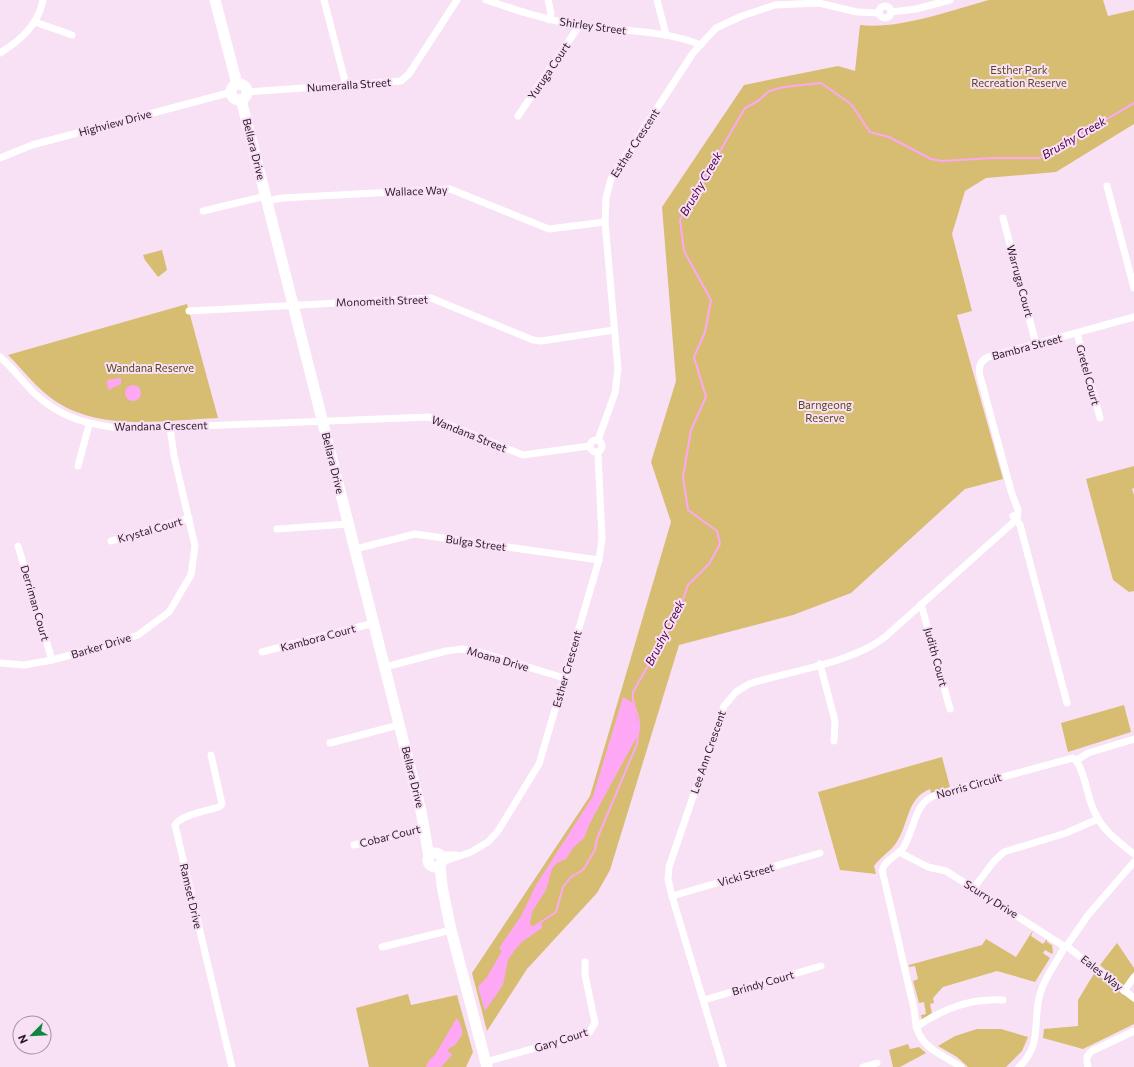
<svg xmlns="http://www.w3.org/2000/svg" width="1134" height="1067" viewBox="0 0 1134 1067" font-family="Commissioner,sans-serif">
<rect width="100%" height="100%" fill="#f8e0f5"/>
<g fill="#d7bd72">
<path d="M989,0H1103L1108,16L1134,10V124L1056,172L986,178L965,191L952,234L972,311L957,315L1003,479L965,489L851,593L793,615L679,645L610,870L597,893L527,969L487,1031L472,973L590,796L671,522L651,462L676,381L662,207L744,85L838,66L855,71L860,25C898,30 952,10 989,0Z"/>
<polygon points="162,250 167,270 158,277 145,260 143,255"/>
<path d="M187,304L218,418C163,420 98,433 51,398C34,385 23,370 8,355Z"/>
<polygon points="1134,466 1134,488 1132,489 1134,495 1134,591 1129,592 1113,580 1086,479"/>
<polygon points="1124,705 1131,732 1068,752 1061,723"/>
<path d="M942,757L950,787L931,793L930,789C906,798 909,825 896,843C890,852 880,857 874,866L876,874L840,870L818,792Z"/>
<polygon points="1033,930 1031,936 1043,944 1047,939 1047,942 1052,945 1053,952 1052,954 1045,950 1043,953 1050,958 1035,982 997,971 943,987 933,998 934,1003 930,1004 932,1013 922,1020 921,1015 926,1014 924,1002 919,1003 913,981 918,979 915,966 909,967 909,965 982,945 986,939 1016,957"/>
<polygon points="1117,943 1134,968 1134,972 1124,986 1100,965"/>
<polygon points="1095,972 1134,1002 1134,1024 1083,1049 1043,1038 1044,1029 1078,1026 1078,1000"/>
<polygon points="408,994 411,1005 457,995 473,1052 466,1067 369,1067 356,1008"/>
<polygon points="977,1029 1001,1029 1028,1037 1022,1051 1006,1067 968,1067 957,1057 938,1046 955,1036"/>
<polygon points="908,1044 910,1049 919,1047 926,1053 900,1067 893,1067 889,1050"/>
</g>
<g fill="#fea7f5">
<polygon points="121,378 121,384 108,390 107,380"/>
<circle cx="133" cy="393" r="8"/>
<polygon points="623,697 633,703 640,731 590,823 584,838 573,848 566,859 557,863 552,869 546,890 532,912 530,924 533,927 542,923 542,928 522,942 514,951 508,960 503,985 485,1011 478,987 487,977 502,951 499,948 521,916 536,885 593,796"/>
<polygon points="456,1019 458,1019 462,1029 462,1035 455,1045 447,1050 452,1055 441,1067 426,1067 429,1060 435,1055"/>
</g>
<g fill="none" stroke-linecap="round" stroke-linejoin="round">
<g stroke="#fea7f5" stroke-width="2">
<path d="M639,728C641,713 631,708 633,692L679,611L688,585L709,564L720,544L717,531L688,510L683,477L691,430L706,397L694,357L705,332L711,300L684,251L680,220L745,108L758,101L769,91L784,87L821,83L851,104L870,132L889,137L931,159L942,161L994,158H1040L1134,103"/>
<polyline points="532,928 556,912 563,887 571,877 583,870 595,850 597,839 637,744 638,734"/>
</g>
<g stroke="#fff" stroke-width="7">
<polyline points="324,0 346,85"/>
<path d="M486,0C516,10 546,20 578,25C619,32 662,29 701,45"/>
<polyline points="548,0 551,13 549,20"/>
<polyline points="657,0 666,35"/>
<circle cx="885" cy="12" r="6"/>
<polyline points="891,12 916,9 950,0"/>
<polyline points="35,22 72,35"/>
<path d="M0,53C21,40 38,25 43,0"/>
<polyline points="247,92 401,81 409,74 457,0"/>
<polyline points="518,116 579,26"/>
<polyline points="0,158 32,145 232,92"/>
<polyline points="1107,186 1134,288"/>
<polyline points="267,201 282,198 450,189 549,229 605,222"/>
<polyline points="203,211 266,196"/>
<polyline points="1003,218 1036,344"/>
<polyline points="189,311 431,298 533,340 541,341 614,330"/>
<polyline points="1077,333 1100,418"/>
<path d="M0,357C13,368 22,381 34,393C62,419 89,425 126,429L429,417L523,455L589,446"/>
<circle cx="596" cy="446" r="6"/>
<polyline points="598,440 615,393 618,369 605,222 606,198 611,179 693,53 716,28 742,16 775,5 819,3 857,12 879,13"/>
<polyline points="78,466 89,425"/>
<polyline points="1013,516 1020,525 1067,703"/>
<polyline points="277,529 349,524"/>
<polyline points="111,541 189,518"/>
<polyline points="18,546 52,660"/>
<polyline points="355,549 415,534 599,560"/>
<polyline points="921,604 950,709"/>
<polyline points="262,652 374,623"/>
<polyline points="0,663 24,665 52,660 108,645 138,635 169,612 191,575 195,546 174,456 170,427"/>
<polyline points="820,664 835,721 834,741"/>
<polyline points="385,667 446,651 462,649 479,652 564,678"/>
<polyline points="330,743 399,725"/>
<path d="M211,755L222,804L219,807C209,810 180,815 175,825L232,1067"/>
<polyline points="1077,760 1088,753 1134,739"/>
<polyline points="354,845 425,828"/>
<polyline points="899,852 928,867 946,871 1062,945"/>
<polyline points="440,855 456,855"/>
<polyline points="442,862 471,852 488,842 498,831 539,764 599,560 602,539 598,453"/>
<polyline points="973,889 994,861 1004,852 1066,833 1098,819"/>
<polyline points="672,896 820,853"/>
<polyline points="1068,944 1088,915 1134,862"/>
<polyline points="382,947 451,930"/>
<polyline points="1069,948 1134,998"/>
<polyline points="1124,991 1134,977"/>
<polyline points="704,1000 821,966"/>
<path d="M916,1027C943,1009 970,998 1003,1000"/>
<polyline points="485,1062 589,1033 595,1023 585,975 585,962"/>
<path d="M723,1067L672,896L668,879L669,867L724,706L736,692L749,684C790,671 852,663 885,637L1017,519L1018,510L1011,491L980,376C978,368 980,361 988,357L1134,317"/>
<polyline points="863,1067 877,1063"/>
<path d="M961,1067C948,1058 930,1051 922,1039C914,1028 916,1016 913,1004C902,959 893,915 882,870C885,860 897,856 903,848C915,830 913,803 936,795L1073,758C1083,764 1087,794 1092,806C1101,830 1115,839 1134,854"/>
<path d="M1019,1067C1043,1044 1032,1023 1040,994C1044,978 1055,965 1063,950"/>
<path d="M1088,1067C1086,1059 1086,1056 1092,1051L1134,1031"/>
</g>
<g stroke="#fff" stroke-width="11">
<polyline points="215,0 237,84"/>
<circle cx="239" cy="92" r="8"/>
<polyline points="241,99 421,811 429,857"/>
<circle cx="435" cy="860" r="7"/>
<polyline points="440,865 442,886 451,930 487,1067"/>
</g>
</g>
<g text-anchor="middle" stroke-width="4" stroke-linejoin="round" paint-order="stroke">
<g font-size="11" fill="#2c172a" stroke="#f8e0f5">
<text transform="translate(593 26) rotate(8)" y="4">Shirley Street</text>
<text transform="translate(549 71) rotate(-56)" y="4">Yuruga Court</text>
<text transform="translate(349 85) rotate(-4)" y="4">Numeralla Street</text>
<text transform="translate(115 123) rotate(-15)" y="4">Highview Drive</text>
<text transform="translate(635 143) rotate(-57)" y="4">Esther Crescent</text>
<text transform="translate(254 149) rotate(76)" y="4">Bellara Drive</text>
<text transform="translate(416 191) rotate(-2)" y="4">Wallace Way</text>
<text transform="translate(1020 281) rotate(75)" y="4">Warruga Court</text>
<text transform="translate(382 301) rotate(-2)" y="4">Monomeith Street</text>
<text transform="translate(1027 347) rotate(-15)" y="4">Bambra Street</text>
<text transform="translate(1088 375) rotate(75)" y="4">Gretel Court</text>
<text transform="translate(161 426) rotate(-1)" y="4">Wandana Crescent</text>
<text transform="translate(469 434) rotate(22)" y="4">Wandana Street</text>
<text transform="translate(333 463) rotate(76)" y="4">Bellara Drive</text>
<text transform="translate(150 530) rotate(-16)" y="4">Krystal Court</text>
<text transform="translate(476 543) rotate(8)" y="4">Bulga Street</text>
<text transform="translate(35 603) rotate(74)" y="4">Derriman Court</text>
<text transform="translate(318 638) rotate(-15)" y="4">Kambora Court</text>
<text transform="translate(101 646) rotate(-17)" y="4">Barker Drive</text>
<text transform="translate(936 657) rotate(75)" y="4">Judith Court</text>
<text transform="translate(498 659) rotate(16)" y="4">Moana Drive</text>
<text transform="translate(567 669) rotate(-74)" y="4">Esther Crescent</text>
<text transform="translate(708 752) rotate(-71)" y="4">Lee Ann Crescent</text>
<text transform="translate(413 777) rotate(76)" y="4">Bellara Drive</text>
<text transform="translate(969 786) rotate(-16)" y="4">Norris Circuit</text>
<text transform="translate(390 836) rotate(-14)" y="4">Cobar Court</text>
<text transform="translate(746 875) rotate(-16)" y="4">Vicki Street</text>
<text transform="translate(191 896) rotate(77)" y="4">Ramset Drive</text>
<text transform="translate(991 899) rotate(32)" y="4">Scurry Drive</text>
<text transform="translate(1102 973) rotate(38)" y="4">Eales Way</text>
<text transform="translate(763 983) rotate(-16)" y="4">Brindy Court</text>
<text transform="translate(561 1040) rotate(-18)" y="4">Gary Court</text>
</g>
<g font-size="11" fill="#5a4a1b" stroke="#f8e0f5">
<text x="1019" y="74">Esther Park<tspan x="1019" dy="13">Recreation Reserve</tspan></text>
<text x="150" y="372">Wandana Reserve</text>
<text x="825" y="409">Barngeong<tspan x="825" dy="13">Reserve</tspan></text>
</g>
<g font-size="12" font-style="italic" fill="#4e004b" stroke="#f8e0f5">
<text transform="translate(1074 138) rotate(-30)" y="4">Brushy Creek</text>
<text transform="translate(701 184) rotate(-60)" y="4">Brushy Creek</text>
<text transform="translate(665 633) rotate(-63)" y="4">Brushy Creek</text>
</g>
</g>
<g transform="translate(32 1035) rotate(246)"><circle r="19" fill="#f8e0f5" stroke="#a690a4"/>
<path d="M0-3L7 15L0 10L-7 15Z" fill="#0e8640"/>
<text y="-6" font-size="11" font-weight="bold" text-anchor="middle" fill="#2c172a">N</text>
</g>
</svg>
